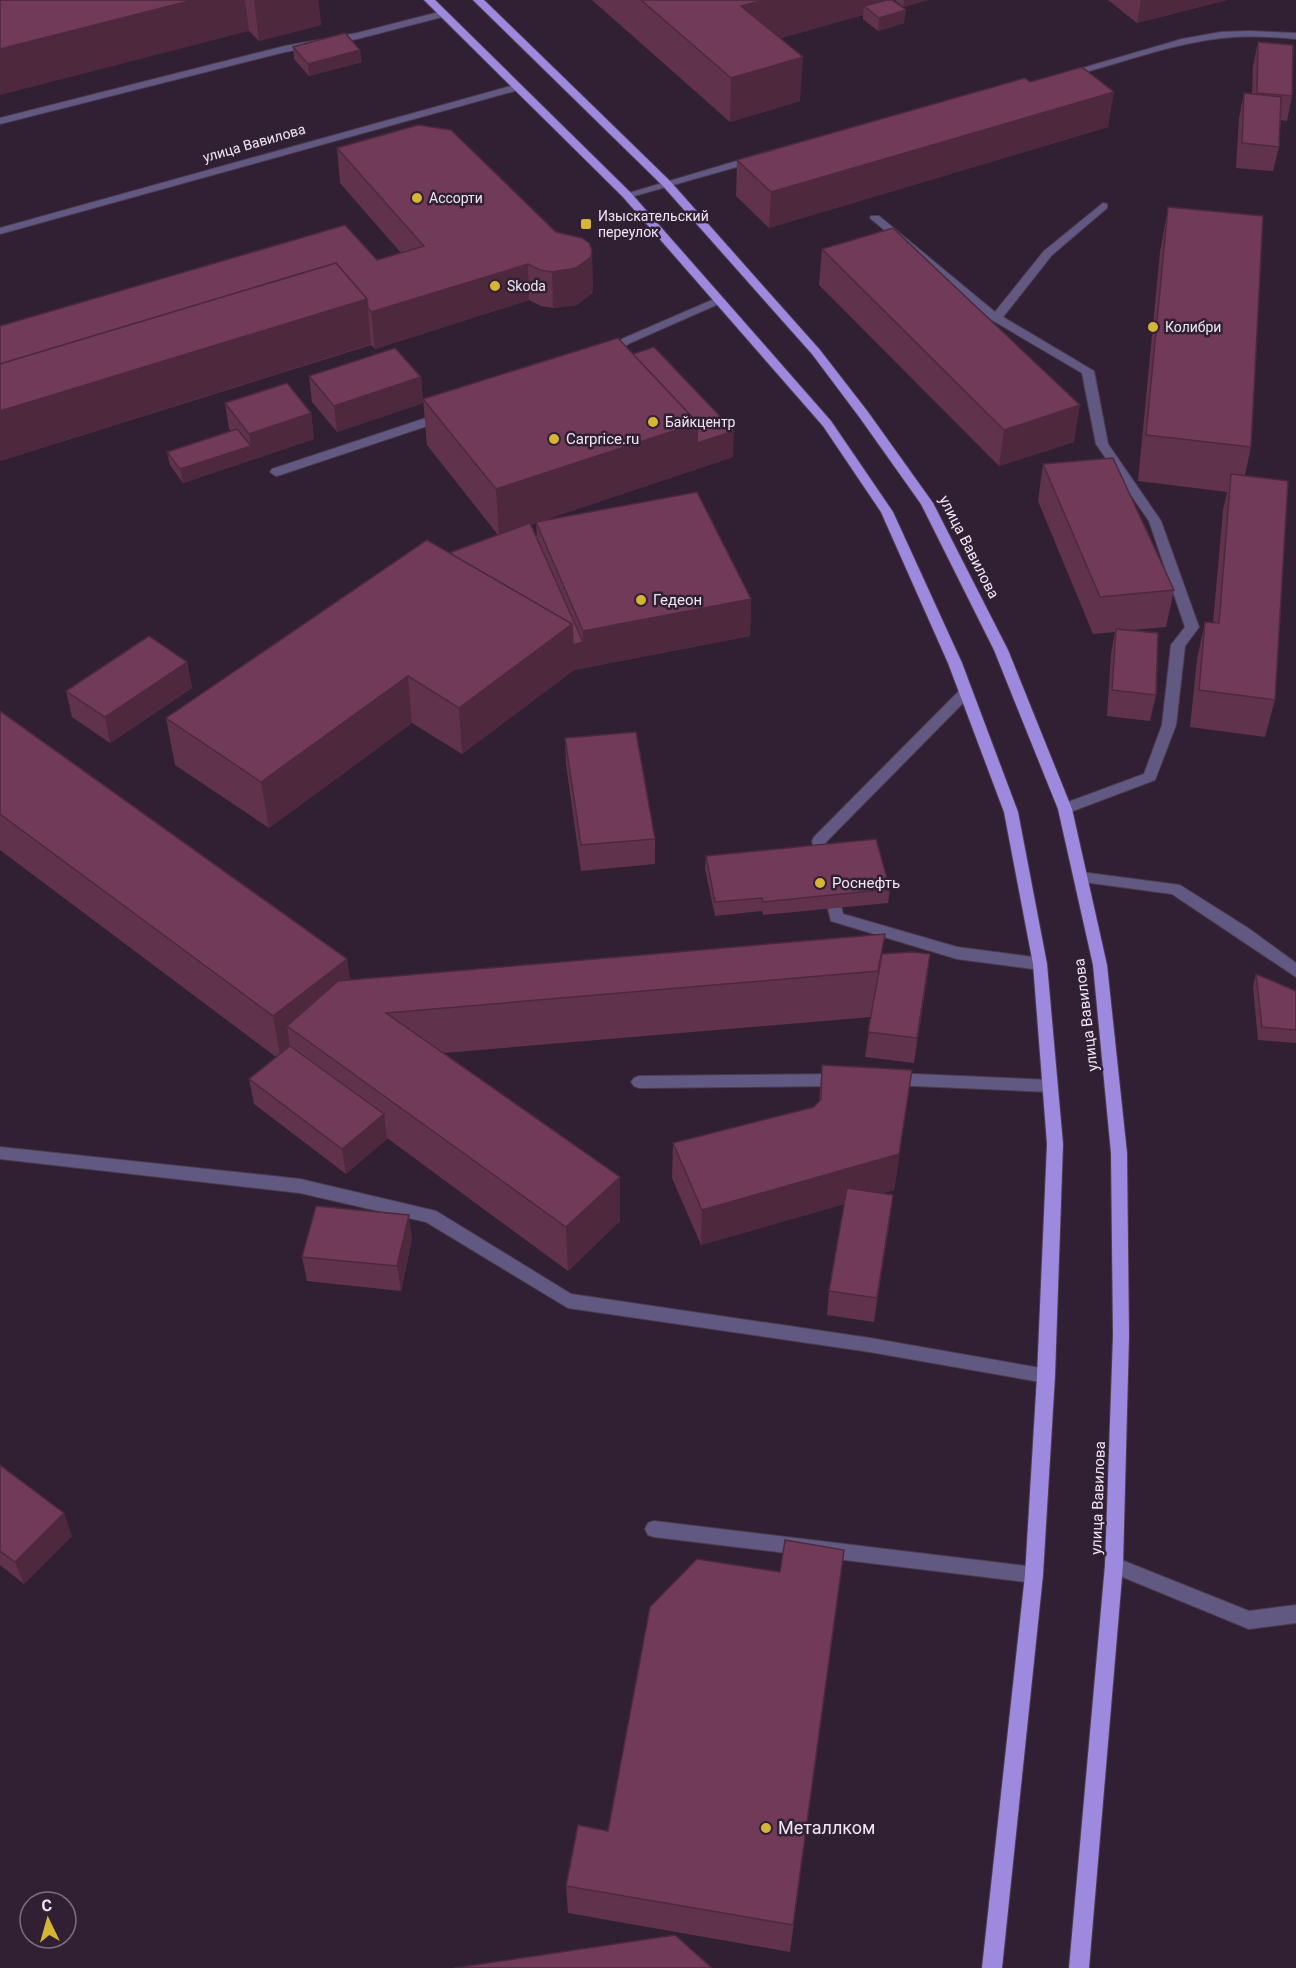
<svg xmlns="http://www.w3.org/2000/svg" width="1296" height="1968" viewBox="0 0 1296 1968" font-family="Roboto,sans-serif">
<rect width="100%" height="100%" fill="#312034"/>
<g fill="none" stroke-linecap="round" stroke-linejoin="round">
<g stroke="#4c3c4f" stroke-width="2">
<g id="lane">
<polygon points="443,11 448,14 446,16 357,39 285,52 0,124 0,118 285,46 357,33"/>
<polygon points="1103,203 1107,204 1107,208 1052,255 1003,317 1094,371 1108,444 1161,521 1199,627 1185,646 1176,725 1155,780 1065,814 1058,809 1060,805 1144,774 1162,725 1171,645 1185,627 1149,521 1096,444 1082,373 992,320 870,218 871,216 879,216 995,312 1044,251"/>
<polygon points="719,297 725,300 723,302 630,343 610,356 602,356 600,354 622,339"/>
<polygon points="444,412 448,413 448,419 280,475 276,476 270,472 272,469"/>
<polygon points="966,687 973,692 971,695 826,842 831,862 829,866 819,866 812,841 814,837 961,689"/>
<polygon points="1081,872 1180,885 1248,928 1296,963 1296,977 1172,894 1076,881 1074,877 1076,873"/>
<polygon points="830,884 837,889 843,914 957,947 1040,958 1045,960 1047,964 1045,968 1040,970 957,959 831,921 823,889"/>
<polygon points="891,1073 1050,1080 1055,1082 1058,1086 1055,1090 1050,1092 891,1085 886,1083 883,1079 886,1075"/>
<polygon points="840,1074 845,1076 848,1080 845,1084 840,1086 639,1088 634,1086 631,1082 634,1078 639,1076"/>
<polygon points="0,1147 300,1179 436,1211 571,1294 870,1338 1046,1369 1052,1371 1055,1376 1052,1381 1046,1383 870,1352 568,1308 426,1222 300,1193 0,1159"/>
<polygon points="654,1521 1034,1567 1040,1569 1043,1575 1040,1581 1034,1583 654,1537 648,1535 645,1529 648,1523"/>
<polygon points="1114,1557 1249,1611 1296,1605 1296,1623 1249,1629 1108,1571 1105,1565 1108,1559"/>
</g>
</g>
<g stroke="#4c3c4f" stroke-width="2">
<g id="street">
<path d="M1249,31L1296,33V39C1272,37 1247,35 1223,38C1169,44 1119,64 1067,77L1062,74L1182,39L1221,32Z"/>
<polygon points="518,84 523,87 522,89 0,234 0,228"/>
<polygon points="757,155 761,156 761,160 631,197 623,197 622,195"/>
</g>
</g>
<g stroke="#4c3c4f" stroke-width="2">
<g id="primary">
<polygon points="424,0 435,0 631,193 831,421 893,512 962,663 1018,812 1047,964 1063,1144 1055,1376 1043,1575 1002,1968 982,1968 1025,1575 1037,1376 1047,1144 1033,964 1004,812 948,663 881,512 823,426 623,197"/>
<polygon points="473,0 484,0 670,181 820,350 868,412 933,503 1008,650 1072,809 1107,965 1127,1153 1129,1336 1123,1565 1089,1968 1069,1968 1105,1565 1113,1336 1111,1153 1093,965 1058,809 994,650 921,504 860,418 812,354 662,185"/>
</g>
</g>
<use href="#lane" fill="#625982" fill-rule="evenodd"/>
<use href="#street" fill="#625982" fill-rule="evenodd"/>
<use href="#primary" fill="#9d89de" fill-rule="evenodd"/>
</g>
<g fill="#60324c" fill-rule="evenodd">
<polygon points="0,0 318,0 321,25 259,41 249,31"/>
<polygon points="592,0 892,0 904,23 878,31 863,19 863,15 780,38 800,101 730,122"/>
<polygon points="895,0 928,0 903,7"/>
<polygon points="1108,0 1227,0 1137,23"/>
<polygon points="1258,42 1292,96 1287,121 1280,120 1279,147 1273,171 1236,168 1239,118 1244,93 1252,94 1253,66"/>
<polygon points="293,47 362,62 309,76 294,59"/>
<polygon points="1030,82 1108,127 769,228 736,196 737,160"/>
<polygon points="337,148 593,286 592,293 577,305 553,308 541,306 529,300 375,349 371,345 0,461 377,260 401,253 340,183"/>
<polygon points="1168,207 1251,447 1245,475 1275,700 1265,737 1190,727 1197,659 1205,622 1213,623 1223,510 1227,492 1138,481 1160,252"/>
<polygon points="822,249 1074,442 999,466 819,285"/>
<polygon points="309,376 421,377 423,403 337,432 312,402"/>
<path d="M423,399L733,457L544,520L751,599L750,636L574,670L462,754L412,723L269,828L175,765L166,718L449,553L498,535L427,445ZM536,523L537,537L531,525Z"/>
<polygon points="225,403 311,413 314,439 183,483 170,465 167,452 231,431 229,429"/>
<polygon points="1043,464 1174,590 1166,627 1133,630 1156,695 1150,721 1107,716 1111,654 1115,632 1093,634 1038,501"/>
<polygon points="187,662 192,688 110,743 72,717 66,691"/>
<polygon points="0,711 350,980 882,954 927,980 914,1063 865,1057 871,1017 444,1053 620,1177 620,1221 568,1271 387,1138 346,1174 254,1104 249,1079 276,1057 0,850"/>
<polygon points="565,738 655,839 655,864 581,871 566,764"/>
<polygon points="706,856 890,889 888,903 763,915 762,911 715,916 705,869"/>
<polygon points="1256,974 1296,991 1296,1043 1258,1040 1253,987"/>
<polygon points="822,1065 912,1070 894,1190 882,1193 893,1195 874,1322 827,1315 829,1291 844,1204 701,1245 672,1178 673,1143 814,1107 819,1102"/>
<polygon points="412,1239 401,1291 307,1281 302,1257"/>
<polygon points="0,1465 72,1536 24,1584 0,1565"/>
<polygon points="844,1550 790,1952 568,1913 566,1886 608,1831 780,1572"/>
</g>
<g fill="#4e293e">
<polygon points="193,0 245,0 249,31 0,95 0,49"/>
<polygon points="254,0 318,0 321,25 259,41"/>
<polygon points="764,0 886,0 864,6 863,15 740,50 741,6"/>
<polygon points="904,0 928,0 903,7"/>
<polygon points="1141,0 1227,0 1137,23"/>
<polygon points="906,10 904,23 878,31 879,18"/>
<polygon points="360,50 362,62 309,76 308,64"/>
<polygon points="803,57 800,101 730,122 731,78"/>
<polygon points="1114,92 1108,127 769,228 771,192"/>
<polygon points="592,250 593,286 592,293 577,305 553,308 552,272"/>
<polygon points="528,264 529,300 375,349 371,312"/>
<polygon points="367,299 371,344 0,461 0,374"/>
<polygon points="421,377 423,403 337,432 334,406"/>
<polygon points="1080,405 1074,442 999,466 1004,430"/>
<polygon points="311,413 314,439 183,483 180,469 251,446 249,434"/>
<polygon points="698,423 734,431 733,457 499,535 496,489"/>
<polygon points="751,599 750,636 574,670 462,754 459,708 572,624 583,642 583,631"/>
<polygon points="187,662 192,688 110,743 105,717"/>
<polygon points="408,676 412,723 269,828 261,782"/>
<polygon points="930,954 927,980 914,1063 917,1038"/>
<polygon points="347,959 354,1004 287,1026 291,1053 281,1061 273,1016"/>
<polygon points="912,1070 894,1190 701,1245 702,1210"/>
<polygon points="384,1114 387,1139 346,1174 342,1149"/>
<polygon points="620,1177 620,1221 568,1271 566,1227"/>
<polygon points="893,1195 890,1219 874,1322 877,1298"/>
<polygon points="409,1215 412,1239 401,1291 397,1266"/>
<polygon points="64,1513 72,1536 24,1584 15,1562"/>
</g>
<g fill="#703a58" stroke="#4e293e" stroke-width="1.5">
<polygon points="0,0 193,0 0,49"/>
<polygon points="641,0 764,0 741,6 803,57 731,78"/>
<polygon points="887,0 892,0 906,10 879,18 864,6"/>
<polygon points="345,33 360,50 308,64 293,47"/>
<polygon points="1258,42 1293,45 1292,96 1257,93"/>
<polygon points="1082,67 1114,92 771,192 737,160 1025,78 1030,82"/>
<polygon points="1244,93 1281,97 1279,147 1242,143"/>
<polygon points="418,125 451,130 556,232 582,238 589,243 592,250 591,257 576,268 552,272 540,270 528,264 371,312 368,308 367,299 336,263 0,364 0,326 345,225 377,260 424,246 337,148"/>
<polygon points="1168,207 1263,216 1251,447 1146,435"/>
<polygon points="893,228 1080,405 1004,430 822,249"/>
<polygon points="336,263 367,299 0,411 0,364"/>
<polygon points="618,338 698,423 496,489 423,399"/>
<polygon points="654,347 734,431 697,443 698,423 633,354"/>
<polygon points="395,348 421,377 334,406 309,376"/>
<polygon points="287,383 311,413 249,434 225,403"/>
<polygon points="237,429 251,446 180,469 167,452"/>
<polygon points="1113,458 1174,590 1100,597 1043,464"/>
<polygon points="1231,474 1288,481 1275,700 1199,690 1205,622 1219,623"/>
<polygon points="697,492 751,599 583,631 536,522"/>
<polygon points="530,523 583,642 573,645 572,624 449,553"/>
<polygon points="427,540 572,624 459,708 408,676 261,782 166,718"/>
<polygon points="1116,629 1158,633 1156,695 1112,690"/>
<polygon points="149,636 187,662 105,717 66,691"/>
<polygon points="0,711 347,959 273,1016 0,814"/>
<polygon points="636,732 655,839 581,845 565,738"/>
<polygon points="876,839 890,889 763,902 762,898 715,902 706,856"/>
<polygon points="885,934 878,971 386,1013 620,1177 566,1227 287,1026 338,981"/>
<polygon points="911,952 930,954 917,1038 868,1032 882,954"/>
<polygon points="1256,974 1296,991 1296,1030 1262,1027"/>
<polygon points="290,1046 384,1114 342,1149 249,1079"/>
<polygon points="822,1065 912,1070 899,1154 702,1210 673,1143 814,1107 821,1099"/>
<polygon points="847,1188 893,1195 877,1298 829,1291"/>
<polygon points="316,1206 409,1215 397,1266 302,1257"/>
<polygon points="0,1465 64,1513 15,1562 0,1551"/>
<polygon points="785,1540 844,1550 793,1925 566,1886 578,1825 608,1831 650,1607 697,1559 780,1572"/>
<polygon points="675,1935 712,1968 454,1968"/>
</g>
<g fill="#d6b534" stroke="#312034" stroke-width="2">
<circle cx="417" cy="198" r="6"/>
<rect x="580" y="218" width="12" height="12" rx="3"/>
<circle cx="495" cy="286" r="6"/>
<circle cx="1153" cy="327" r="6"/>
<circle cx="653" cy="422" r="6"/>
<circle cx="554" cy="439" r="6"/>
<circle cx="641" cy="600" r="6"/>
<circle cx="820" cy="883" r="6"/>
<circle cx="766" cy="1828" r="6"/>
</g>
<g text-anchor="middle" stroke-width="5" stroke-linejoin="round" paint-order="stroke">
<g font-size="14" fill="#f1e6f4" stroke="#312034">
<text transform="translate(254 143) rotate(-16)" y="5">улица Вавилова</text>
</g>
<g font-size="14" fill="#f1e6f4" stroke="#312034" text-anchor="start">
<text x="429" y="203">Ассорти</text>
<text x="598" y="221">Изыскательский<tspan x="598" dy="16">переулок</tspan></text>
<text x="507" y="291">Skoda</text>
<text x="1165" y="332">Колибри</text>
<text x="665" y="427">Байкцентр</text>
</g>
<g font-size="15" fill="#f1e6f4" stroke="#312034" text-anchor="start">
<text x="566" y="444">Carprice.ru</text>
<text x="653" y="605">Гедеон</text>
<text x="832" y="888">Роснефть</text>
</g>
<g font-size="15" fill="#f1e6f4" stroke="#312034">
<text transform="translate(969 547) rotate(63)" y="5">улица Вавилова</text>
<text transform="translate(1086 1015) rotate(-97)" y="5">улица Вавилова</text>
<text transform="translate(1098 1498) rotate(-88)" y="5">улица Вавилова</text>
</g>
<g font-size="18" fill="#f1e6f4" stroke="#312034" text-anchor="start">
<text x="778" y="1834">Металлком</text>
</g>
</g>
<g transform="translate(48 1920) rotate(355)"><circle r="28" fill="#312034" stroke="#7e6f81" stroke-width="1.5"/>
<path d="M0-4.5L10 22L0 15L-10 22Z" fill="#d6b534"/>
<text y="-9" font-size="16" font-weight="bold" text-anchor="middle" fill="#f1e6f4">С</text>
</g>
</svg>
